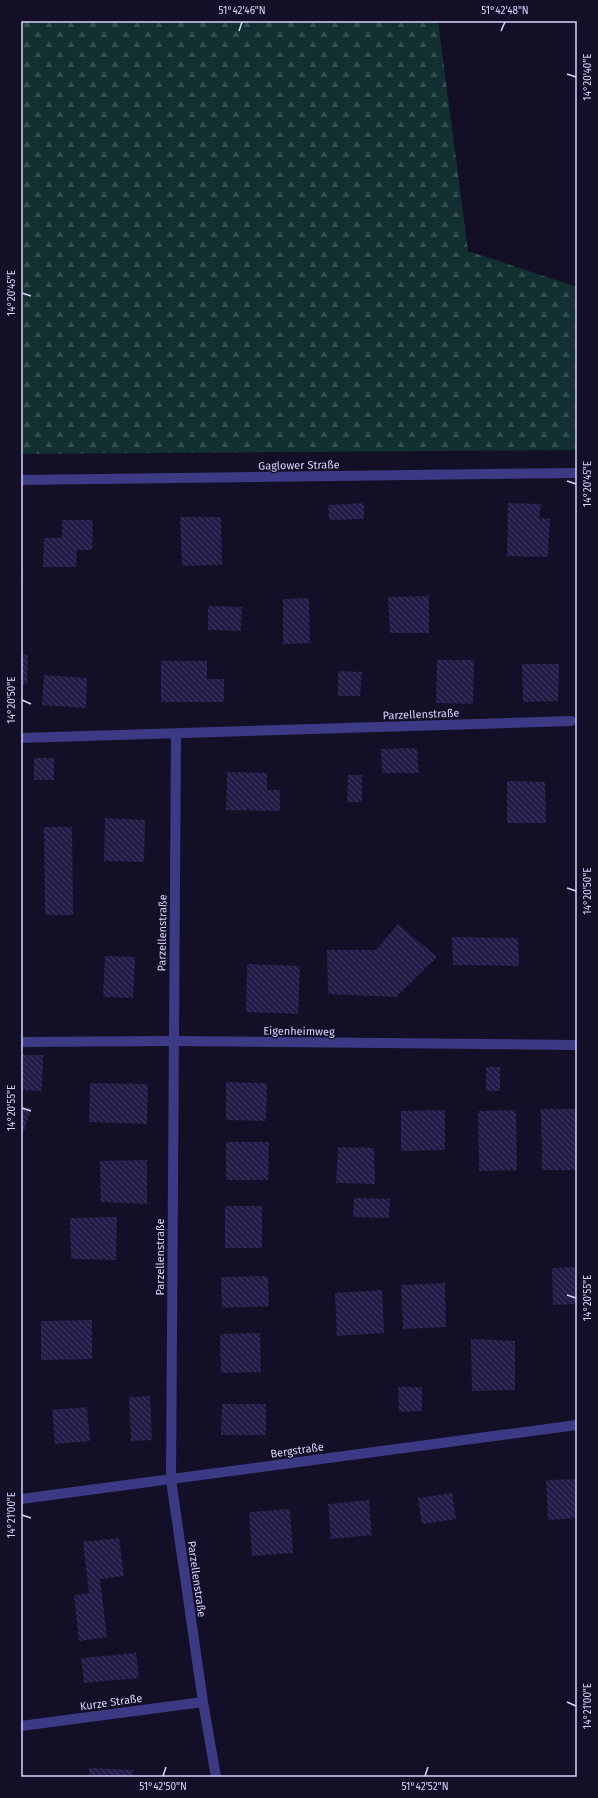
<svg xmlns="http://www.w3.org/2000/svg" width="598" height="1798" viewBox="0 0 598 1798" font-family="'Fira Sans',sans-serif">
<defs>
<pattern id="forest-firs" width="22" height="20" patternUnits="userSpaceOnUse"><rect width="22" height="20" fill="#12302f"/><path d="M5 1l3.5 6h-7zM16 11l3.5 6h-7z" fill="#344d4e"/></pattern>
<pattern id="building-back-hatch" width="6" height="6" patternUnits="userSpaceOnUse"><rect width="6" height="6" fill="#241b47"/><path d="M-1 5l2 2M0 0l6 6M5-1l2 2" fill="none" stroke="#433b63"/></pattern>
</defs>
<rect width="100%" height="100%" fill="#130f26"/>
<polygon fill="url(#forest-firs)" points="21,21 438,21 468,251 577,287 577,450 21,454"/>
<g fill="url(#building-back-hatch)">
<polygon points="364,503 364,519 329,520 328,505"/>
<polygon points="508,503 541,504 539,518 550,519 548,557 507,556"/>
<polygon points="180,517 221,517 222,565 182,566"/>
<polygon points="62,520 93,520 92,550 77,550 76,567 43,567 44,538 62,538"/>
<polygon points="21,562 22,562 23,581 21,581"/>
<polygon points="429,596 429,633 390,633 388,597"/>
<polygon points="309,598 310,643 283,644 283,599"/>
<polygon points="208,606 242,607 241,631 208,630"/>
<polygon points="21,654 28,655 27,684 21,684"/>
<polygon points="437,660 474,660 473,704 436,703"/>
<polygon points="161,661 207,661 207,679 224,679 224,702 161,702"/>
<polygon points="522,664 559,664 558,701 523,702"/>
<polygon points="338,671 362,672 360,696 338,696"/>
<polygon points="44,675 87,678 86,708 42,705"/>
<polygon points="417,748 419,773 382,773 381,749"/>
<rect x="34" y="758" width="20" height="22"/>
<polygon points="227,772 267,773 267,790 280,790 280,811 226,810"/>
<polygon points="348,775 362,775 362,802 347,802"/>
<polygon points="507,781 545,782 546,823 507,823"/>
<polygon points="105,818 145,820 144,862 104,861"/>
<polygon points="44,827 72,827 73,915 45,915"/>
<polygon points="398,924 437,957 396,997 328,994 327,950 376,950"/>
<polygon points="452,937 518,938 519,966 453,965"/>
<polygon points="105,956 135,957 133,998 103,997"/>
<polygon points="247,964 300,966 298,1014 246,1012"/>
<polygon points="21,1055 43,1055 42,1091 21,1090"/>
<rect x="486" y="1067" width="14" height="24"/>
<polygon points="226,1082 267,1083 266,1121 226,1120"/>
<polygon points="90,1083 148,1084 147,1124 89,1122"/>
<polygon points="21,1106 31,1109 21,1140"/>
<polygon points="541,1109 577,1109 577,1170 542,1170"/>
<polygon points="445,1110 445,1150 401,1151 401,1111"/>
<polygon points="516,1110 517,1170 479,1171 478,1111"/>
<polygon points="226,1142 269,1142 268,1180 226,1180"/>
<polygon points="338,1147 374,1148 375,1184 336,1183"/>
<polygon points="147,1160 147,1204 101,1202 100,1161"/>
<polygon points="354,1198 390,1199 389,1218 353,1217"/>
<rect x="225" y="1206" width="37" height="42"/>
<polygon points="117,1217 116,1260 71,1259 70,1218"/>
<polygon points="577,1267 577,1304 553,1305 552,1268"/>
<polygon points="268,1276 269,1306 222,1308 221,1277"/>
<polygon points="445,1283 446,1327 403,1329 401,1285"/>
<polygon points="382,1290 384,1333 337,1336 335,1293"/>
<polygon points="92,1320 92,1359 41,1360 41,1321"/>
<polygon points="260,1333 261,1372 221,1373 220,1334"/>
<polygon points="471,1339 515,1341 515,1390 472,1391"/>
<polygon points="398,1387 422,1387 422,1411 399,1412"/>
<polygon points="150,1396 152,1440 131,1441 129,1397"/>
<polygon points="222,1404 266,1404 266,1435 221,1435"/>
<polygon points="87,1407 90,1441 55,1444 52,1410"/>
<polygon points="577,1479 577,1518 548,1520 546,1480"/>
<polygon points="452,1493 456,1519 422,1524 418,1498"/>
<polygon points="369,1500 372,1535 331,1539 328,1504"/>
<polygon points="290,1509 293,1553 252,1556 249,1512"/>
<polygon points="119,1538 124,1576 100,1579 107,1637 79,1641 74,1595 89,1593 83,1542"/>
<polygon points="136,1653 139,1678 84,1683 81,1658"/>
<polygon points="89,1768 133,1770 133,1777 89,1777"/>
<polygon points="21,1774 34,1776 34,1777 21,1777"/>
</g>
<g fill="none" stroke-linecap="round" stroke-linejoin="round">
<g stroke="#3d3a85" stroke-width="10">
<polyline points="21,480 577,473"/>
<polyline points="176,734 171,1480 203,1702 216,1777"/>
<polyline points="21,738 571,721"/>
<polyline points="21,1042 173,1041 577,1045"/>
<polyline points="21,1499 577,1425"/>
<polyline points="21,1726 203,1702"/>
</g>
</g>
<path fill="none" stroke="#d9d4ff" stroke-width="1.5" d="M239,31L242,22M501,31L505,22M567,74L576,77M22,293L31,296M567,481L576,484M22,700L31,704M567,888L576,891M22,1108L31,1111M567,1295L576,1298M22,1515L31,1518M567,1702L576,1706M163,1776L166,1767M425,1776L428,1767"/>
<g text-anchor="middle" stroke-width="3" stroke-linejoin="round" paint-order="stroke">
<g font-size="11" fill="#d9d4ff" stroke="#130f26">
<text transform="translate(299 465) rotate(-1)" y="4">Gaglower Straße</text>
<text transform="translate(421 714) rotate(-2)" y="4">Parzellenstraße</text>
<text transform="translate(162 933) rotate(-89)" y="4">Parzellenstraße</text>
<text transform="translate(299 1031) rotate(1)" y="4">Eigenheimweg</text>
<text transform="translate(160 1257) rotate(-90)" y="4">Parzellenstraße</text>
<text transform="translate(297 1450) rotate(-8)" y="4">Bergstraße</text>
<text transform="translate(197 1579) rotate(82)" y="4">Parzellenstraße</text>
<text transform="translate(111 1702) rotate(-8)" y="4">Kurze Straße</text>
</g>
</g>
<rect width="598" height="1798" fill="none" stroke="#130f26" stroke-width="44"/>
<rect x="22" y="22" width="554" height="1754" fill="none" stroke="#d9d4ff" stroke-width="1.5"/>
<g font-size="10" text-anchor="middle" fill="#d9d4ff">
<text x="242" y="14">51°42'46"N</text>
<text x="505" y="14">51°42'48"N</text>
<text transform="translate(587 77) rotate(-90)" y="4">14°20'40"E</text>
<text transform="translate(11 293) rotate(-90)" y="4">14°20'45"E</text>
<text transform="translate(587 484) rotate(-90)" y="4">14°20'45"E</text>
<text transform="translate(11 700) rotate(-90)" y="4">14°20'50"E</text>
<text transform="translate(587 891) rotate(-90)" y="4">14°20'50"E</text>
<text transform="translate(11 1108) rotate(-90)" y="4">14°20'55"E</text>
<text transform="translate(587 1298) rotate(-90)" y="4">14°20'55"E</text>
<text transform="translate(11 1515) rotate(-90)" y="4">14°21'00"E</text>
<text transform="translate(587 1706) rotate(-90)" y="4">14°21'00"E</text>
<text x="163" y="1790">51°42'50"N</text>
<text x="425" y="1790">51°42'52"N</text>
</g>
</svg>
